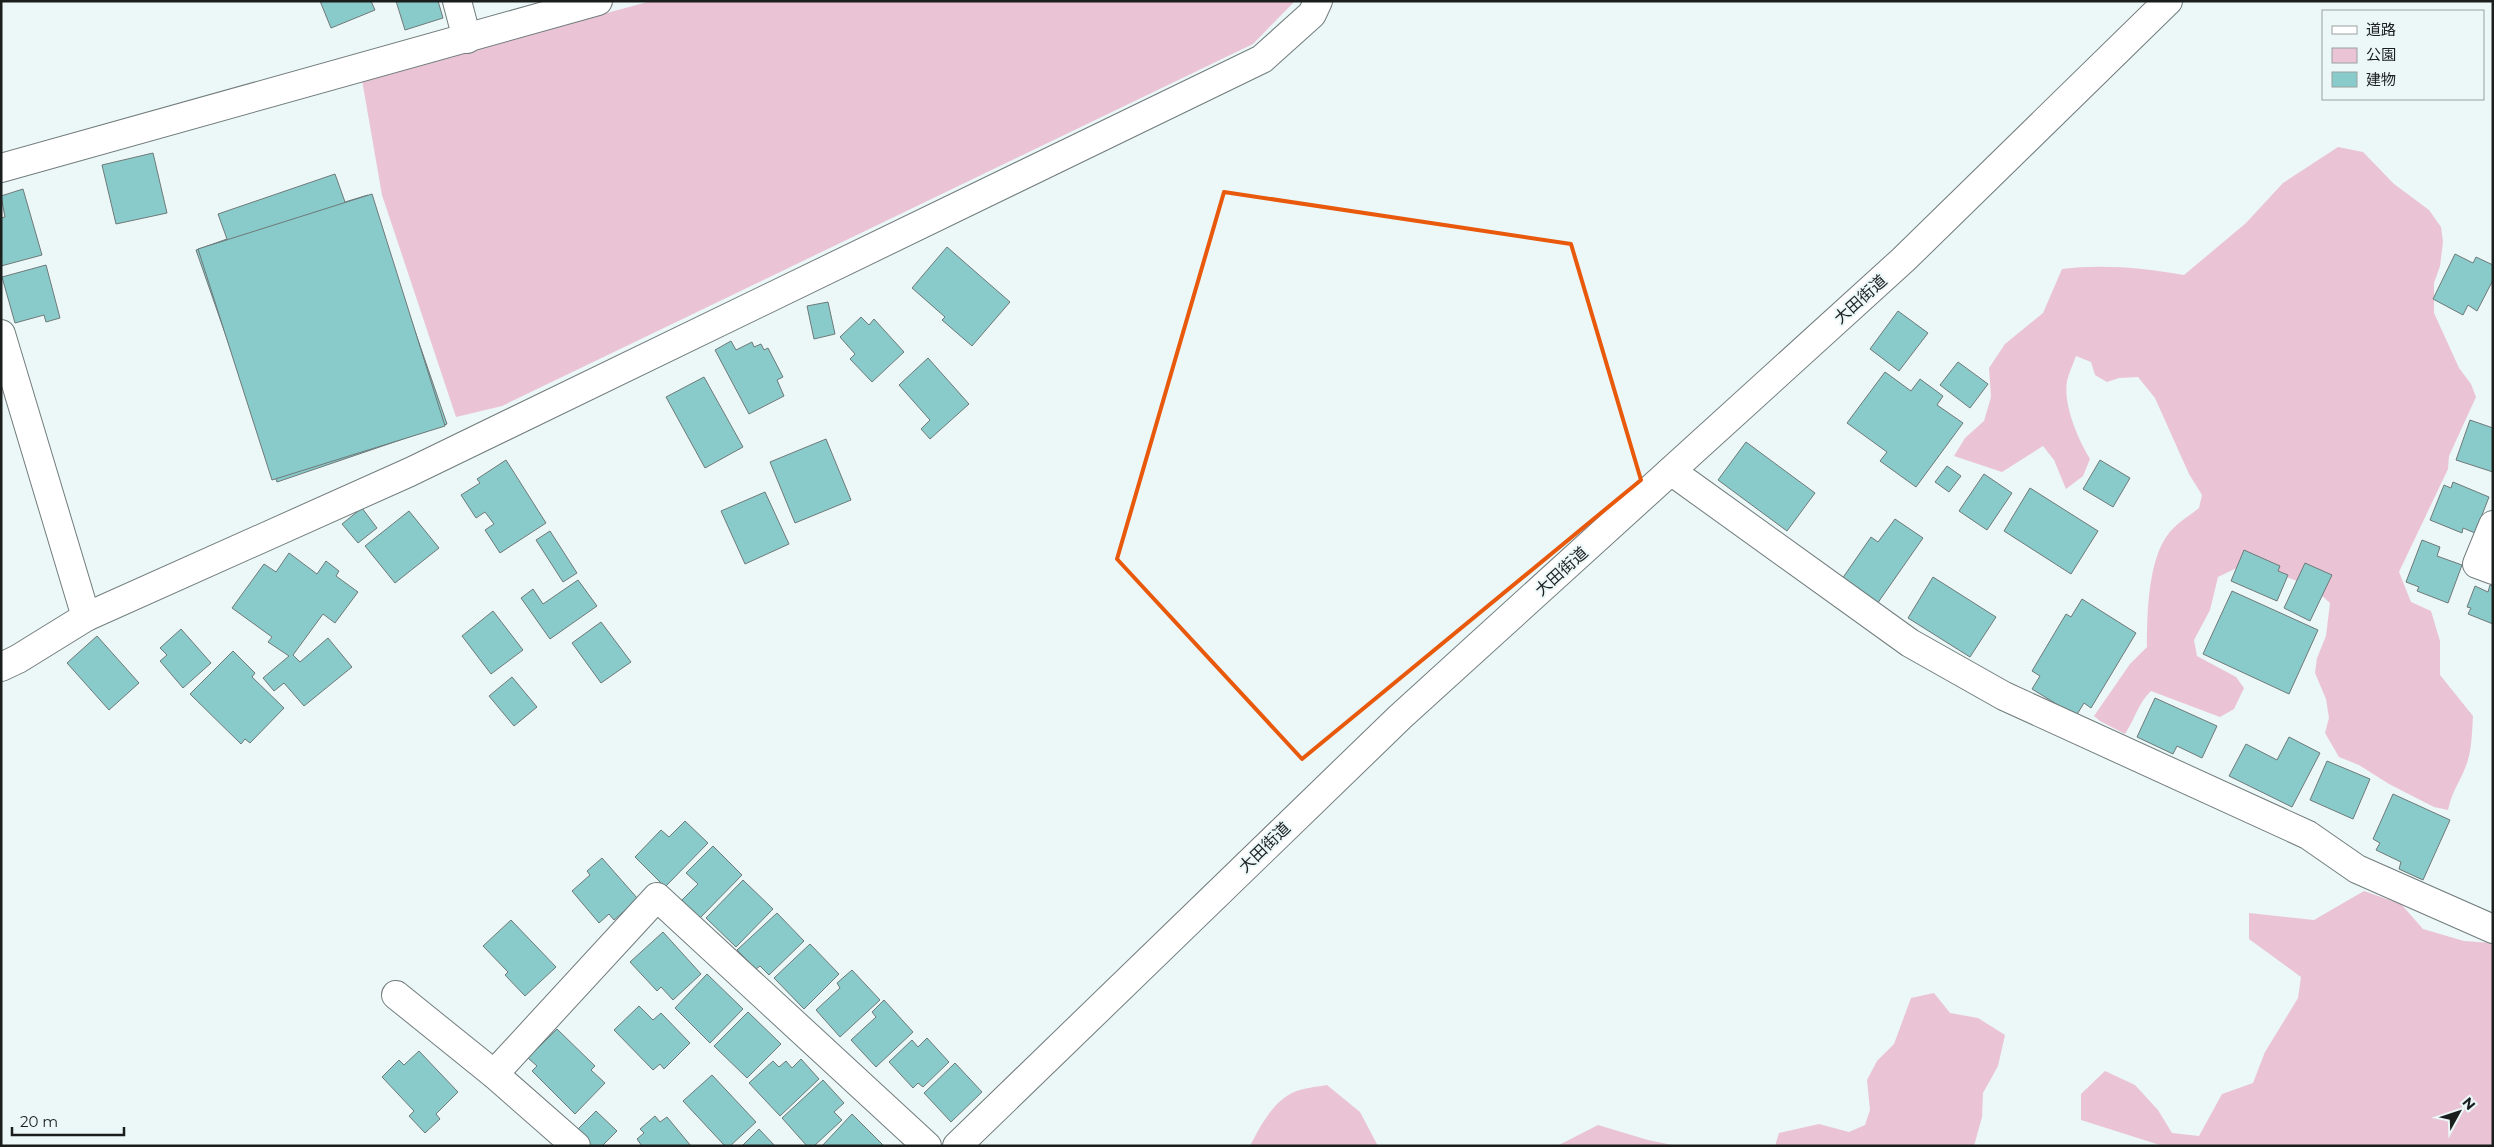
<svg xmlns="http://www.w3.org/2000/svg" width="2494" height="1147" viewBox="0 0 2494 1147" font-family="Montserrat,'Noto Sans JP',sans-serif">
<rect width="100%" height="100%" fill="#ecf7f7"/>
<g fill="#eac4d5">
<polygon points="651,1 1295,1 1253,44 502,406 456,417 382,195 362,80"/>
<path d="M2338,147L2363,152L2394,184L2429,210L2441,227L2443,242L2440,266L2434,283V313L2459,368L2471,384L2476,397L2449,456L2448,469L2399,572L2411,602L2431,611L2440,641V675L2473,716C2472,731 2472,748 2467,763C2461,781 2452,790 2448,810L2434,807L2389,784L2359,765L2339,757L2325,733L2329,718L2326,699L2315,673L2317,658L2326,636L2330,603L2311,586L2247,563L2218,577L2210,610L2194,640L2197,656L2236,677L2244,688L2234,709L2220,717L2151,691C2138,703 2135,719 2125,734L2100,721L2094,716L2130,664L2147,647C2147,614 2148,559 2169,533C2177,523 2189,516 2199,508L2202,495L2189,474L2155,398L2138,377L2119,378L2107,382L2095,375L2091,362L2076,356C2073,364 2069,373 2067,381C2063,405 2078,439 2090,459L2083,476L2066,489L2054,460L2043,446L2002,472L1954,456L1965,438L1984,421L1991,397L1989,368L2005,344L2043,313L2062,269C2102,264 2144,268 2184,275L2246,223L2283,183Z"/>
<polygon points="2364,891 2401,904 2423,929 2464,941 2493,943 2493,1146 2163,1146 2081,1120 2081,1094 2105,1071 2135,1085 2158,1110 2172,1133 2199,1136 2222,1094 2253,1083 2265,1052 2298,998 2301,977 2249,939 2249,913 2314,920"/>
<polygon points="1934,993 1950,1013 1978,1018 2005,1035 1998,1066 1983,1093 1982,1117 1974,1146 1775,1146 1779,1133 1819,1124 1849,1132 1865,1125 1870,1110 1867,1080 1877,1061 1894,1044 1911,998"/>
<path d="M1327,1085L1360,1112L1378,1146H1250C1260,1127 1272,1103 1292,1093C1302,1088 1316,1087 1327,1085Z"/>
<polygon points="1598,1125 1648,1140 1677,1146 1557,1146"/>
</g>
<g fill="#89cbca" stroke="#6f7979">
<polygon points="320,1 371,1 375,10 331,28"/>
<polygon points="396,1 438,1 443,18 405,30"/>
<polygon points="153,153 167,213 116,224 102,165"/>
<polygon points="335,174 345,202 368,195 447,424 277,482 196,250 227,239 218,214"/>
<polygon points="23,189 42,255 1,266 1,218 5,217 1,196"/>
<polygon points="372,194 445,426 272,480 198,249"/>
<polygon points="947,247 1010,302 972,346 942,320 945,317 912,288"/>
<polygon points="2455,254 2473,263 2476,257 2493,265 2493,280 2477,311 2468,305 2463,315 2433,299"/>
<polygon points="46,265 60,318 46,322 44,315 15,323 2,277"/>
<polygon points="828,302 835,334 814,339 807,306"/>
<polygon points="1898,311 1928,333 1899,371 1870,349"/>
<polygon points="861,317 869,325 874,319 904,352 872,382 850,359 855,354 840,337"/>
<polygon points="731,341 736,350 752,342 754,347 761,344 764,350 768,348 783,377 777,380 784,396 749,414 715,350"/>
<polygon points="928,358 969,404 930,439 921,429 930,420 899,385"/>
<polygon points="1958,362 1988,384 1970,408 1940,385"/>
<polygon points="1885,372 1911,391 1920,379 1943,396 1937,405 1963,423 1916,487 1880,461 1887,452 1847,423"/>
<polygon points="704,377 743,447 705,468 666,397"/>
<polygon points="2470,420 2493,428 2493,472 2456,460"/>
<polygon points="826,439 851,500 795,523 770,462"/>
<polygon points="1746,442 1815,493 1787,531 1718,480"/>
<polygon points="506,460 546,523 500,553 485,530 494,524 485,512 476,518 461,495 480,483 477,479"/>
<polygon points="2100,460 2130,478 2113,507 2083,489"/>
<polygon points="1947,466 1961,476 1949,492 1935,482"/>
<polygon points="1984,474 2012,493 1987,530 1959,511"/>
<polygon points="2453,482 2489,497 2475,533 2463,528 2462,533 2430,520 2444,485 2451,488"/>
<polygon points="2030,488 2098,531 2071,574 2004,531"/>
<polygon points="765,492 789,544 745,564 721,511"/>
<polygon points="362,508 377,528 358,543 342,524"/>
<polygon points="409,511 439,548 395,583 365,546"/>
<polygon points="1895,519 1923,538 1877,604 1842,579 1871,537 1878,542"/>
<polygon points="550,531 577,573 563,582 536,540"/>
<polygon points="2422,540 2440,547 2437,556 2462,565 2448,603 2417,591 2419,587 2406,582"/>
<polygon points="2244,550 2280,566 2278,571 2288,575 2277,601 2231,581"/>
<polygon points="289,553 317,574 326,561 339,571 336,576 358,592 335,623 323,614 293,655 300,662 328,638 352,667 304,706 284,683 274,691 263,678 289,656 268,642 272,637 232,608 264,564 276,572"/>
<polygon points="2305,563 2332,575 2310,621 2284,608"/>
<polygon points="1933,577 1996,617 1970,657 1908,618"/>
<polygon points="578,580 597,606 550,639 521,598 533,589 543,604"/>
<polygon points="2490,585 2493,586 2493,624 2468,614 2471,608 2467,607 2475,586 2488,592"/>
<polygon points="2232,591 2318,630 2289,694 2203,654"/>
<polygon points="2082,599 2136,633 2091,708 2084,703 2076,716 2032,689 2040,676 2032,671 2066,614 2071,617"/>
<polygon points="493,611 523,650 491,674 462,636"/>
<polygon points="601,622 631,662 601,683 572,643"/>
<polygon points="181,629 211,663 183,688 160,661 167,655 160,648"/>
<polygon points="97,636 139,683 109,710 67,663"/>
<polygon points="233,651 255,673 252,677 284,708 250,743 245,739 241,744 190,694"/>
<polygon points="512,677 537,707 514,726 489,696"/>
<polygon points="2155,698 2217,726 2202,758 2177,746 2173,754 2137,737"/>
<polygon points="2289,737 2320,753 2292,807 2229,776 2246,744 2277,760"/>
<polygon points="2327,761 2370,779 2353,819 2310,800"/>
<polygon points="2393,794 2450,820 2423,880 2399,869 2401,862 2376,850 2380,843 2373,839"/>
<polygon points="685,821 708,843 665,887 635,857 661,830 669,837"/>
<polygon points="713,846 742,875 700,918 682,900 698,884 686,873"/>
<polygon points="602,858 638,899 614,920 609,914 599,923 572,891 590,875 587,871"/>
<polygon points="743,880 773,909 736,947 706,918"/>
<polygon points="777,913 804,941 769,975 760,966 756,969 737,950"/>
<polygon points="511,920 556,967 525,996 505,975 508,972 483,946"/>
<polygon points="663,932 701,974 673,1000 661,987 657,991 630,962"/>
<polygon points="810,944 839,974 804,1009 774,978"/>
<polygon points="852,970 880,1000 840,1037 816,1010 840,988 837,983"/>
<polygon points="707,974 743,1009 710,1043 675,1008"/>
<polygon points="884,1000 913,1032 876,1067 851,1040 876,1017 872,1012"/>
<polygon points="639,1006 653,1020 661,1013 690,1043 664,1069 660,1064 653,1070 614,1030"/>
<polygon points="748,1012 781,1044 747,1078 714,1046"/>
<polygon points="557,1029 595,1066 591,1070 605,1083 575,1114 532,1071 537,1066 528,1058"/>
<polygon points="927,1038 949,1062 923,1087 918,1083 913,1088 889,1062 912,1040 918,1047"/>
<polygon points="419,1051 458,1092 436,1114 440,1119 425,1133 409,1116 414,1111 382,1077 399,1060 404,1065"/>
<polygon points="801,1059 819,1079 780,1116 749,1083 773,1061 779,1067 786,1061 792,1068"/>
<polygon points="955,1063 982,1092 951,1122 924,1093"/>
<polygon points="712,1075 756,1122 730,1146 725,1146 683,1101"/>
<polygon points="823,1080 844,1103 834,1112 842,1120 814,1146 807,1146 782,1118"/>
<polygon points="596,1111 617,1131 602,1146 590,1146 576,1131"/>
<polygon points="852,1114 884,1146 822,1146"/>
<polygon points="655,1116 660,1122 667,1117 691,1146 642,1146 637,1139 644,1133 640,1129"/>
<polygon points="759,1129 775,1146 742,1146"/>
</g>
<g fill="none" stroke-linecap="round" stroke-linejoin="round">
<g stroke="#727c7c" stroke-width="30">
<g id="minor">
<polyline points="457,1 467,39"/>
<polyline points="1,168 598,1"/>
<polyline points="1,334 86,617"/>
<polyline points="1671,471 1910,643 2004,696 2308,835 2357,869 2493,929"/>
<polyline points="2493,525 2477,564 2493,570"/>
<polyline points="1,667 18,659 86,617 410,472 1262,59 1312,14 1318,1"/>
<polyline points="396,995 494,1074 576,1146"/>
<polyline points="494,1074 657,897 927,1146"/>
<polyline points="957,1146 1400,717 1903,260 2168,1"/>
</g>
</g>
<use href="#minor" stroke="#fff" stroke-width="28"/>
</g>
<path fill="none" stroke="#e8590c" stroke-width="4" stroke-linejoin="round" d="M1224,192L1571,244L1641,480L1302,759L1117,559Z"/>
<g text-anchor="middle" stroke-width="4" stroke-linejoin="round" paint-order="stroke">
<g font-size="16" fill="#1a1f1e" stroke="#ecf7f7">
<text transform="translate(1860 299) rotate(-42)" y="6">大田街道</text>
<text transform="translate(1561 571) rotate(-42)" y="6">大田街道</text>
<text transform="translate(1264 847) rotate(-44)" y="6">大田街道</text>
</g>
</g>
<rect width="2494" height="1147" fill="none" stroke="#1a1f1e" stroke-width="5"/>
<rect x="2322" y="10" width="162" height="90" fill="#ecf7f7" stroke="#98a1a0"/>
<rect x="2332" y="26" width="25" height="8" fill="#ffffff" stroke="#98a1a0"/>
<text x="2366" y="35" font-size="15" fill="#1a1f1e">道路</text>
<rect x="2332" y="48" width="25" height="15" fill="#eac4d5" stroke="#98a1a0"/>
<text x="2366" y="60" font-size="15" fill="#1a1f1e">公園</text>
<rect x="2332" y="72" width="25" height="15" fill="#89cbca" stroke="#98a1a0"/>
<text x="2366" y="85" font-size="15" fill="#1a1f1e">建物</text>
<g transform="translate(2459 1112) rotate(50)" stroke="#ecf7f7" stroke-width="4" paint-order="stroke">
<path d="M0-4L9 19L0 12L-9 19Z" fill="#1a1f1e"/>
<text y="-8" font-size="14" font-weight="bold" text-anchor="middle" fill="#1a1f1e">N</text>
</g>
<path d="M12 1127v8h112v-8" fill="none" stroke="#1a1f1e" stroke-width="2.5"/>
<text x="20" y="1127" font-size="15" fill="#1a1f1e" stroke="#ecf7f7" stroke-width="4" paint-order="stroke">20 m</text>
</svg>
